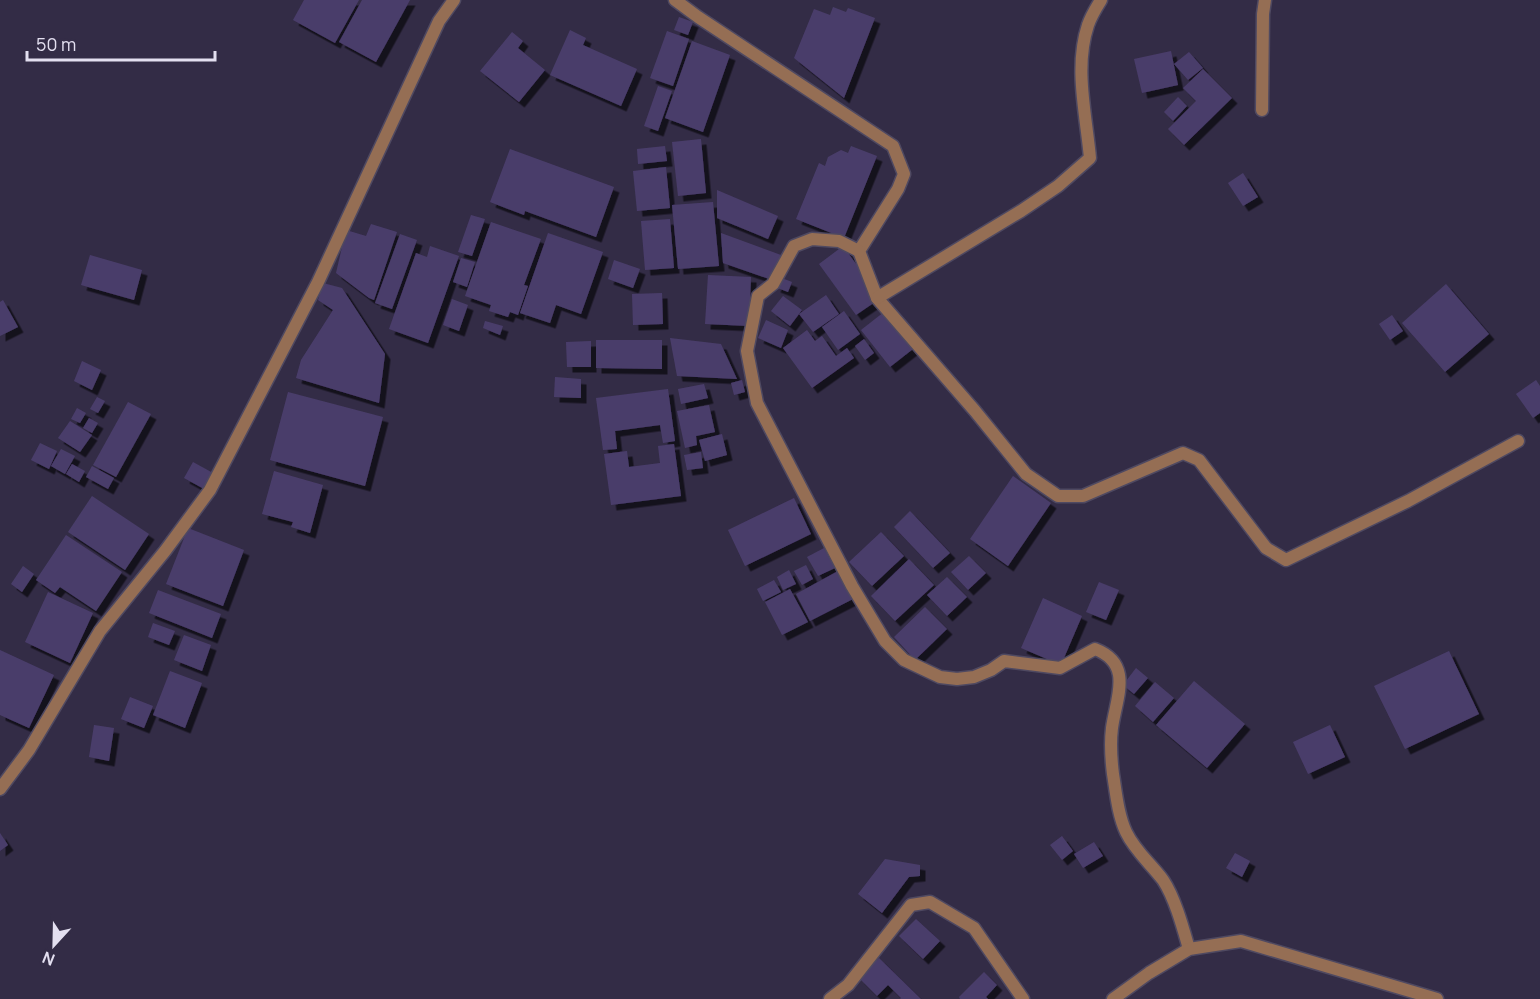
<svg xmlns="http://www.w3.org/2000/svg" width="1540" height="999" viewBox="0 0 1540 999" font-family="Manrope,sans-serif">
<defs>
<filter id="shadow"><feDropShadow dx="5.5" dy="5.5" stdDeviation="0" flood-color="#0009"/></filter>
</defs>
<rect width="100%" height="100%" fill="#332c46"/>
<g fill="#4a3d6b" filter="url(#shadow)">
<polygon points="304,0 359,0 335,43 293,20"/>
<polygon points="362,0 410,0 376,62 339,42"/>
<polygon points="833,7 846,12 848,8 875,18 844,98 794,58 814,9 830,15"/>
<polygon points="679,17 693,22 688,35 674,30"/>
<polygon points="570,30 586,38 583,45 637,69 621,106 550,75"/>
<polygon points="667,31 689,39 673,86 650,78"/>
<polygon points="512,32 523,41 518,48 545,70 519,102 480,71"/>
<polygon points="692,41 730,55 703,132 665,118"/>
<polygon points="1171,51 1178,85 1142,93 1134,59"/>
<polygon points="1189,52 1203,68 1188,80 1174,64"/>
<polygon points="1203,69 1232,98 1184,145 1168,129 1196,101 1183,88"/>
<polygon points="658,86 672,91 658,131 644,126"/>
<polygon points="1178,97 1187,106 1173,121 1164,112"/>
<polygon points="701,139 706,193 678,196 672,142"/>
<polygon points="665,146 667,161 638,164 637,149"/>
<polygon points="851,146 877,156 844,238 796,219 819,163 825,166 828,157 841,150 848,153"/>
<polygon points="510,149 614,187 596,237 525,211 524,215 490,202"/>
<polygon points="666,167 670,208 637,211 633,171"/>
<polygon points="1243,173 1258,197 1243,206 1228,183"/>
<polygon points="717,190 778,216 768,239 717,218"/>
<polygon points="713,202 719,266 678,269 672,205"/>
<polygon points="471,215 485,219 472,256 458,252"/>
<polygon points="670,219 674,268 645,270 641,221"/>
<polygon points="491,222 541,239 524,285 528,286 518,315 510,312 508,317 489,311 491,305 465,296"/>
<polygon points="371,224 397,232 374,300 369,298 336,273 346,230 366,236"/>
<polygon points="548,233 603,252 581,314 556,305 550,323 520,313"/>
<polygon points="721,233 781,255 772,280 723,263"/>
<polygon points="400,234 417,240 392,309 375,303"/>
<polygon points="430,246 459,256 428,343 389,329 416,253 427,257"/>
<polygon points="843,246 881,298 856,315 819,264"/>
<polygon points="90,255 142,270 134,300 81,285"/>
<polygon points="461,258 475,262 467,287 453,282"/>
<polygon points="614,260 640,269 633,288 608,279"/>
<polygon points="708,275 751,277 749,326 705,324"/>
<polygon points="779,277 792,282 788,292 775,287"/>
<polygon points="323,283 342,288 385,354 379,403 296,378 301,360 333,310 318,300"/>
<polygon points="1446,284 1489,334 1445,372 1402,323"/>
<polygon points="662,293 663,324 633,325 632,294"/>
<polygon points="826,295 839,314 813,332 799,314"/>
<polygon points="783,296 802,310 790,326 771,311"/>
<polygon points="452,299 468,305 459,331 443,325"/>
<polygon points="3,300 18,327 0,336 0,302"/>
<polygon points="844,311 860,334 838,350 822,327"/>
<polygon points="884,312 913,349 890,367 861,330"/>
<polygon points="1392,315 1403,331 1390,340 1379,324"/>
<polygon points="766,320 788,330 781,348 758,338"/>
<polygon points="485,321 503,326 500,335 483,328"/>
<polygon points="807,330 815,341 822,336 836,356 847,348 854,358 812,388 783,348"/>
<polygon points="670,338 721,344 737,379 677,376"/>
<polygon points="864,339 874,353 865,360 855,346"/>
<polygon points="596,340 662,340 662,369 596,368"/>
<polygon points="591,341 591,367 567,367 566,342"/>
<polygon points="82,361 101,370 92,390 74,381"/>
<polygon points="555,377 581,379 581,398 554,397"/>
<polygon points="742,380 745,392 734,395 731,383"/>
<polygon points="1536,380 1540,386 1540,413 1533,418 1516,394"/>
<polygon points="704,384 708,398 681,404 678,389"/>
<polygon points="668,389 675,441 663,443 660,425 615,431 617,449 603,450 596,398"/>
<polygon points="288,392 383,417 365,486 270,460"/>
<polygon points="97,397 105,401 98,413 90,409"/>
<polygon points="128,402 151,414 116,477 93,465"/>
<polygon points="709,405 715,432 696,436 697,445 685,448 677,411"/>
<polygon points="77,408 86,413 80,423 71,419"/>
<polygon points="89,418 98,423 92,433 83,428"/>
<polygon points="70,421 92,435 80,452 58,438"/>
<polygon points="722,434 727,455 705,461 699,440"/>
<polygon points="40,443 57,451 49,469 31,460"/>
<polygon points="674,444 681,496 611,505 604,454 627,451 629,467 660,463 658,446"/>
<polygon points="61,449 75,456 65,474 51,466"/>
<polygon points="701,452 703,468 687,470 684,455"/>
<polygon points="193,462 213,473 204,489 184,478"/>
<polygon points="72,464 85,471 79,482 66,474"/>
<polygon points="92,466 114,478 108,489 86,477"/>
<polygon points="274,471 323,485 310,533 291,527 293,522 262,514"/>
<polygon points="1013,476 1051,503 1008,566 970,539"/>
<polygon points="92,496 149,534 125,570 68,532"/>
<polygon points="794,498 811,534 745,566 728,530"/>
<polygon points="910,511 950,553 933,568 894,527"/>
<polygon points="188,528 244,550 223,606 166,584"/>
<polygon points="881,532 904,556 872,586 849,562"/>
<polygon points="66,535 122,572 96,611 60,587 55,593 36,580"/>
<polygon points="824,548 835,568 818,576 807,557"/>
<polygon points="969,556 986,573 968,590 951,572"/>
<polygon points="909,559 934,585 895,621 871,596"/>
<polygon points="806,565 813,579 802,585 794,571"/>
<polygon points="23,566 34,574 22,592 11,584"/>
<polygon points="789,570 796,584 783,590 777,577"/>
<polygon points="838,571 853,599 810,621 796,594"/>
<polygon points="947,577 967,597 947,616 927,595"/>
<polygon points="774,580 781,592 763,601 757,589"/>
<polygon points="1099,582 1119,590 1106,620 1086,612"/>
<polygon points="790,589 808,622 782,635 765,602"/>
<polygon points="158,590 221,614 212,638 149,613"/>
<polygon points="48,592 93,613 70,663 25,642"/>
<polygon points="1043,598 1082,616 1061,665 1021,648"/>
<polygon points="925,607 947,629 915,660 894,637"/>
<polygon points="153,623 175,631 169,645 148,637"/>
<polygon points="184,635 211,645 202,671 174,660"/>
<polygon points="0,650 54,675 29,728 0,715"/>
<polygon points="1449,651 1479,714 1405,749 1374,686"/>
<polygon points="1136,668 1148,678 1134,694 1123,685"/>
<polygon points="170,671 202,683 185,728 153,715"/>
<polygon points="1194,681 1245,724 1207,768 1156,725"/>
<polygon points="1155,682 1174,698 1153,722 1135,706"/>
<polygon points="130,697 153,706 144,728 121,719"/>
<polygon points="94,725 114,728 109,761 89,757"/>
<polygon points="1330,725 1345,757 1308,774 1293,742"/>
<polygon points="0,833 8,845 0,851"/>
<polygon points="1062,836 1073,851 1062,860 1050,845"/>
<polygon points="1094,842 1103,856 1083,868 1074,854"/>
<polygon points="1235,853 1250,861 1242,877 1226,868"/>
<polygon points="885,859 920,865 920,876 909,877 882,913 858,894"/>
<polygon points="916,919 940,941 923,959 899,936"/>
<polygon points="879,958 921,999 900,999 901,998 888,985 877,996 859,978"/>
<polygon points="984,972 997,985 986,997 988,999 960,999 959,997"/>
</g>
<g fill="none" stroke-linecap="round" stroke-linejoin="round">
<g stroke="#4f4961" stroke-width="15">
<g id="minor">
<polyline points="675,0 698,17 893,146 904,174 898,189 859,251 877,298 975,411 1026,474 1058,496 1083,496 1183,453 1199,460 1266,548 1286,560 1408,501 1518,441"/>
<polyline points="1262,110 1263,14 1265,0"/>
<path d="M859,251L839,241L812,239L794,246L773,284L758,296L747,351L757,403L852,586L885,641L904,660L940,677L957,679L974,677L991,670L1004,661L1060,668L1095,649C1134,664 1116,698 1112,728C1110,744 1111,758 1113,774C1116,793 1118,815 1126,832C1135,851 1151,864 1163,880C1175,898 1183,928 1189,949"/>
<path d="M877,298L1021,211L1058,186L1090,158C1086,114 1074,67 1088,25C1091,16 1096,8 1101,0"/>
<polyline points="830,999 848,985 911,905 930,902 974,928 1023,999"/>
<polyline points="1113,999 1149,973 1189,949 1241,941 1437,999"/>
</g>
</g>
<g stroke="#4f4961" stroke-width="15">
<polyline id="tertiary" points="0,789 29,750 100,631 165,551 210,490 318,282 439,21 454,0"/>
</g>
<use href="#minor" stroke="#956e54" stroke-width="12"/>
<use href="#tertiary" stroke="#956e54" stroke-width="12"/>
</g>
<g transform="translate(54 945) rotate(202)" stroke="#332c46" stroke-width="4.5" paint-order="stroke">
<path d="M0-4.5L10 22L0 15L-10 22Z" fill="#e3dff0"/>
<text y="-9" font-size="16" font-weight="bold" text-anchor="middle" fill="#e3dff0">N</text>
</g>
<path d="M27 51v9h188v-9" fill="none" stroke="#e3dff0" stroke-width="3"/>
<text x="36" y="51" font-size="18" fill="#e3dff0" stroke="#332c46" stroke-width="4.5" paint-order="stroke">50 m</text>
</svg>
